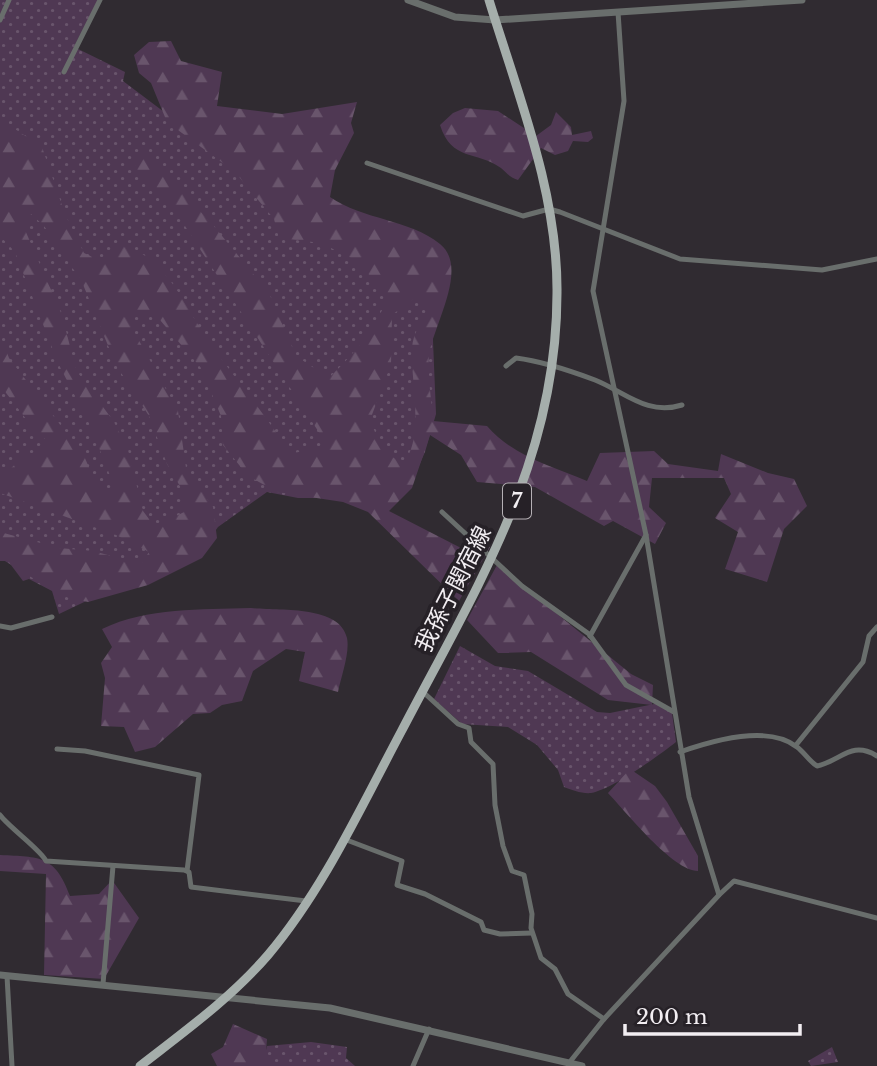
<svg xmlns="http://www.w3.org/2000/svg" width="877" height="1066" viewBox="0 0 877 1066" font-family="'Libre Baskerville','Noto Sans JP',serif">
<defs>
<pattern id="grass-dots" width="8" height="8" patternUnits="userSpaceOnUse" patternTransform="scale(1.75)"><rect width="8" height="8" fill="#4f3853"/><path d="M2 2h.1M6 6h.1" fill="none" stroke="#69556c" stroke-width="1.8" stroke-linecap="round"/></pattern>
<pattern id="forest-firs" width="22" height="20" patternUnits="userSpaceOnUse" patternTransform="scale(1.75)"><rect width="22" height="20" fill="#4f3853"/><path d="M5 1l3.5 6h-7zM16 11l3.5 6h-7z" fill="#69556c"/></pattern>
</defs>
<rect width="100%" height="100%" fill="#302b31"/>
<g fill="url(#grass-dots)">
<polygon points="0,0 98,0 74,47 125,72 123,81 184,127 431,292 436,414 425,452 412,482 325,498 298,498 267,492 218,527 206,544 59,614 52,591 29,579 23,581 8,561 0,561"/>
<path d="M460,646L495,666L528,671L597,712L610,713L659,703L672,713L676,742C658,756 613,789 591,793C583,794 571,790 564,787L558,770L537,745L508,727L462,724L434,699Z"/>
<polygon points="311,1042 347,1047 346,1058 355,1066 262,1066 267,1046"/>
<polygon points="832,1047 838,1062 811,1066 808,1061"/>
</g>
<g fill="url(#forest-firs)" fill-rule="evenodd">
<path d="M171,41L181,61L222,72L217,106L282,114L357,102L351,123L354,133L335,170L330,197C363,220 409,219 440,244C470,268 432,327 429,356C427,377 432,401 433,421L487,426C513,456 551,466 587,481L600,453L654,451L668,464L718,471L721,454L768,473L794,479L807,506L784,529L767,582L725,569L738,532L715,518L731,494L724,478H652L649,507L666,523L655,544L613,521L604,526L535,487L477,482L461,455L430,435L412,488L389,511L461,548L490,547L459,601L368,512L343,502L277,492L248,476L223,445L221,416L201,368L154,313H133L132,328L178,411L186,468L213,507L217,538L202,558L148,585L88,602L62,596L0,558V532L59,548L93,551L141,564L149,552L116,535L0,493V471H8L23,457L51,445L42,436L28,434L26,419L0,385V335L9,358L84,456L98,488H115L89,423L58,363L15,252L0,236V119L42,147L65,214L84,253L103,262L122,243C168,263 177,293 203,332C230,374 264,411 290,454L320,447L322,445L320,434L174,209L138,171L132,160L143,149L213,225L269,293L296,356L329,378C354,353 377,329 388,295L355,260L321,243L279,238L274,219L235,172L167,122L151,83L139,73L134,55L149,42ZM31,214L44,226L82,282L116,365L149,416L167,464L181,488L184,512L155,527L143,511L128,450L114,422L76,370L62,315L25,230ZM417,296L429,308C422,320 413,333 412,348C410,379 426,440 402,464L382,449L370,420L391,364L392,315Z"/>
<path d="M465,108L498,111L536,136L551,125L556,112L571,127L572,135L591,131L593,138L588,142L573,141L568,151L555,155L541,148L518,180C509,177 507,173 501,168C476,150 452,162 440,125L453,113Z"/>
<polygon points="497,565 631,674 653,685 652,705 608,700 531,652 498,653 467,620"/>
<path d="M251,608C279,611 340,605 347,638C350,653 341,677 338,692L299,681L305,652L286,649L253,671L242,701L222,705L210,713L193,714L155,747L135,752L124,727L101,726L105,678L101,663L112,647L102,629C148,607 201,610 251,608Z"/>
<path d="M630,769L655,786L667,802L698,856V871C673,871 626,812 608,793Z"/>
<path d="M0,855C40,857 55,855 70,896L99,894L112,880L139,918L104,979L44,975L46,874L0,871Z"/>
<polygon points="233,1024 267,1039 265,1066 217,1066 211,1054 223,1047"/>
</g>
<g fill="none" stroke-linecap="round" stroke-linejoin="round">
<g stroke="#696e6c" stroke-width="5">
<polyline points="0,20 9,0"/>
<polyline points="64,72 100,0"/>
<polyline points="367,163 523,216 549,209 560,212 680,259 822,270 877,259"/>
<path d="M506,366L516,358C541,361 571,371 595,380C625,392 647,416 682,405"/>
<polyline points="442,512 522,586 589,634 626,685 674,712"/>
<polyline points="0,626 11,628 52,617"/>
<polyline points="590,636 646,535"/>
<polyline points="422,691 458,724 469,728 471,742 493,764 495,805 503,846 512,871 524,875 532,914 531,928 541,958 555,969 568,994 604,1019"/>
<polyline points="796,745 863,662 869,636 877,627"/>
<polyline points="57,749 85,751 199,775 187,871"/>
<path d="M680,752C711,741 768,724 797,747C804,752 809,761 817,766C841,761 851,740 877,756"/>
<path d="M0,815C10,828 42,851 46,861L184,870L189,872L191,887L306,901"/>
<polyline points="344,839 402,861 397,885 425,894 481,922 484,930 500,934 532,933"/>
<polyline points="719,895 734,881 877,918"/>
<polyline points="7,976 12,1066"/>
<polyline points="103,984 113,866"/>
<polyline points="569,1063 604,1019 719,895 689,797 646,535 593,291 624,101 618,12"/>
<polyline points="413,1066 429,1029"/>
</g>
<g stroke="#696e6c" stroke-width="7">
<polyline points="408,0 455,17 495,20 802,0"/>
<polyline points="0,975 330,1008 582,1066"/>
</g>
<path stroke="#a5aeab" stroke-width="9" d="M140,1066C185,1031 231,998 268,955C323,890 361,807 401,732C476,588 557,462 557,293C558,193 518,95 489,0"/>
</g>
<g text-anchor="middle" stroke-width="7" stroke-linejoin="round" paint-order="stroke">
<rect fill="#262127" stroke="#b5b0b5" stroke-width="2" x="503" y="483.5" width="28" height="35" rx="5"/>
<g font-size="21" font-weight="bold" fill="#f2eef2">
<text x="517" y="508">7</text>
</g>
<g font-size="23" fill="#f2eef2" stroke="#262127">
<text transform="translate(453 589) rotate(-63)" y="8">我孫子関宿線</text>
</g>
</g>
<path d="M625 1024v10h175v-10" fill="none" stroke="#f2eef2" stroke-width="3.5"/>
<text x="636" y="1024" font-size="21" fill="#f2eef2" stroke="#262127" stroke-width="5" paint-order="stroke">200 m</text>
</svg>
